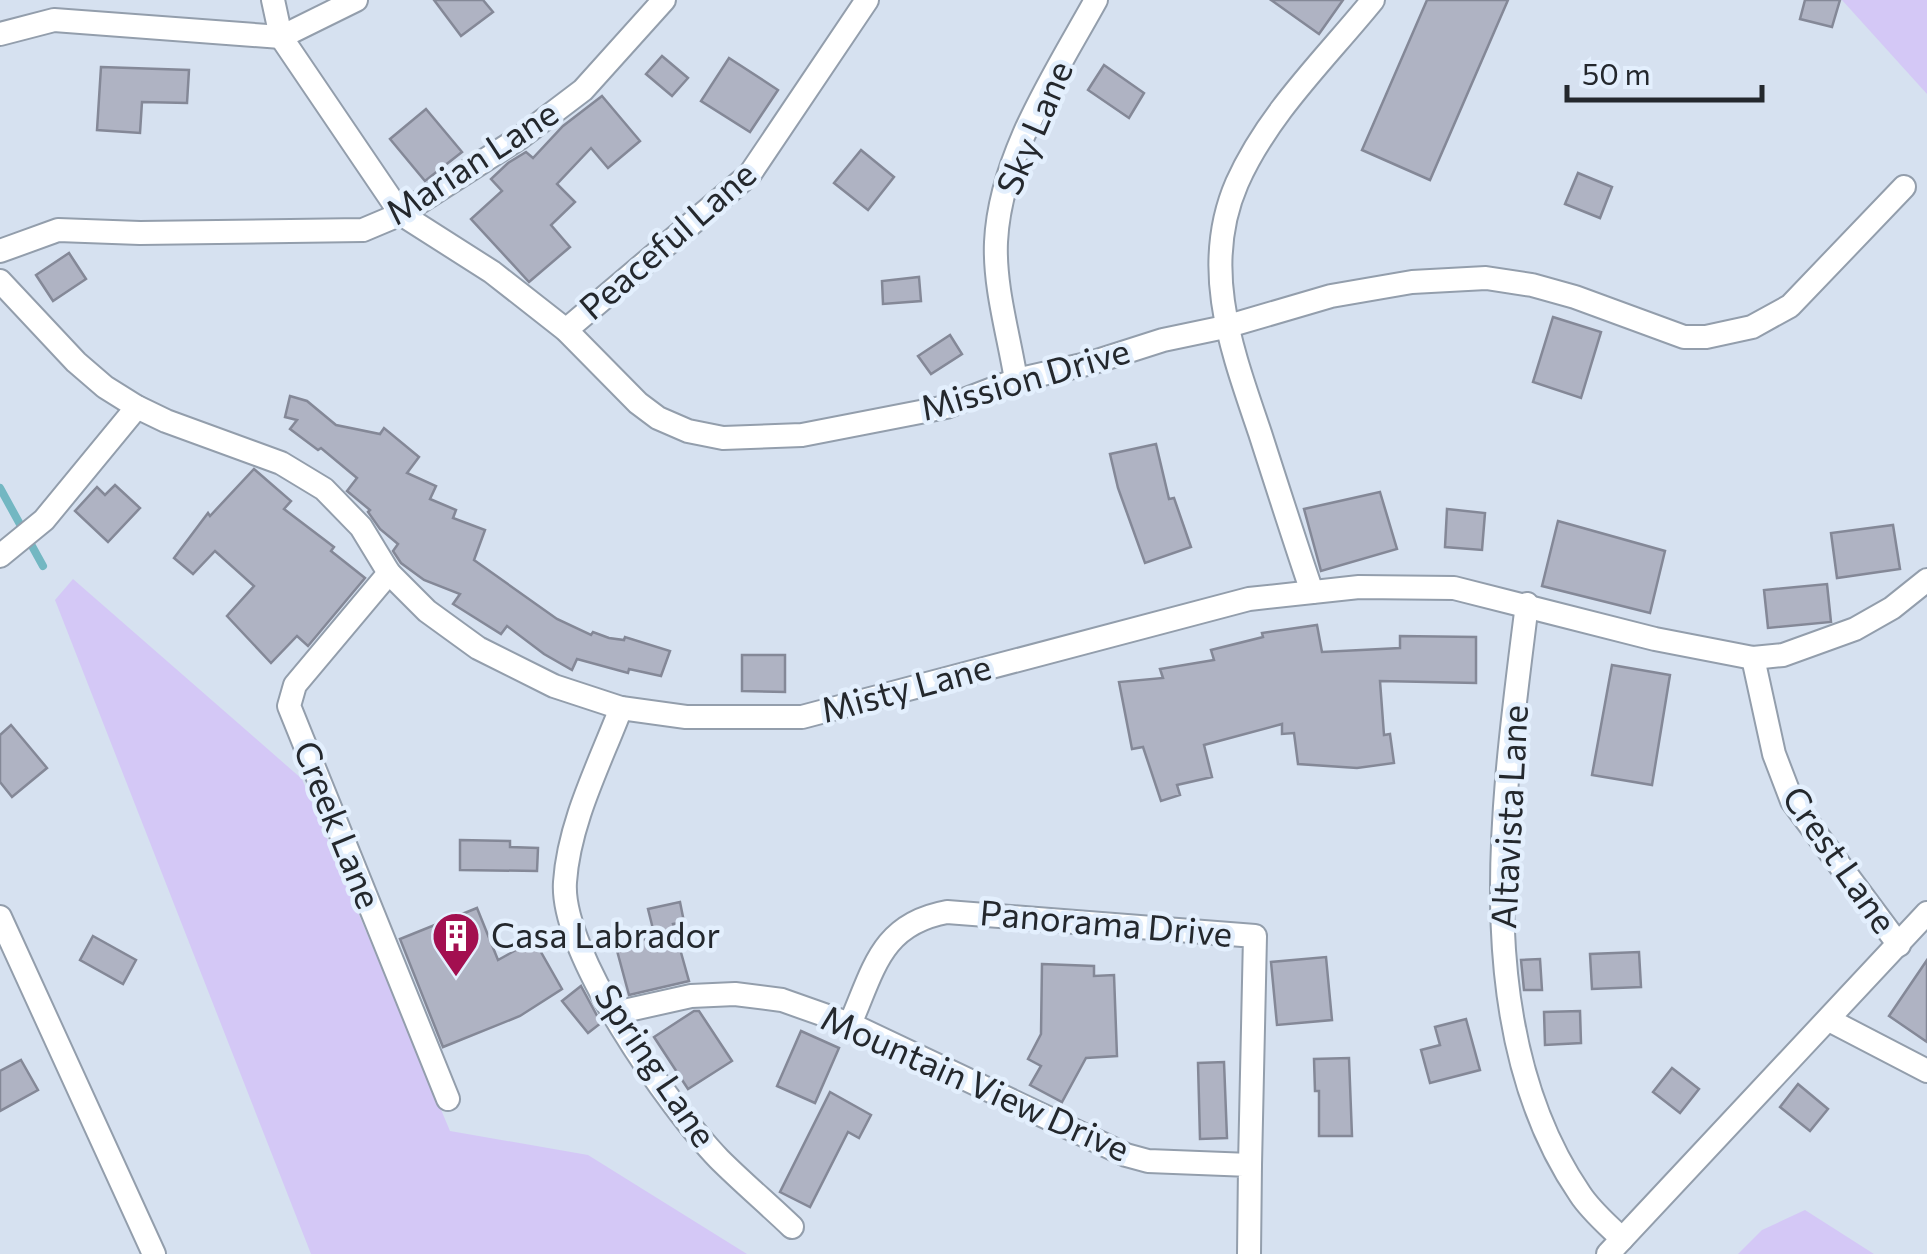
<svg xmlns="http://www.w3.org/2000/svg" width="1927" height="1254" viewBox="0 0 1927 1254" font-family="Commissioner,sans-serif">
<rect width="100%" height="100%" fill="#d6e1f0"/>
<g fill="#d4c8f6">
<polygon points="1842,0 1927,0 1927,94"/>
<polygon points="73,579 302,779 450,1131 588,1155 747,1254 311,1254 55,600"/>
<polygon points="1805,1210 1874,1254 1738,1254 1762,1230"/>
</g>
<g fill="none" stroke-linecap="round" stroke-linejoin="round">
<polyline stroke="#73b7c2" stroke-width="8" points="0,488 43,566"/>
</g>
<g fill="#afb3c3" stroke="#848897" stroke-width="2.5">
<polygon points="434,0 483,0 493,12 461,36"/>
<polygon points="1271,0 1343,0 1319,34"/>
<polygon points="1427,0 1508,0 1430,180 1362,150"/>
<polygon points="1805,0 1840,0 1832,27 1800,19"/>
<polygon points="662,56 688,78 672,96 646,74"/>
<polygon points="729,58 778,90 750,132 701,101"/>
<polygon points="1104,65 1144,93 1129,118 1088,90"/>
<polygon points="101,67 189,70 187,103 142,102 140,133 97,130"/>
<polygon points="602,96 640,141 608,168 591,148 557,184 575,202 551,225 570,247 529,282 471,219 502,191 491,179 508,163 526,152 533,158 563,126"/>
<polygon points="426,109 462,152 425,181 390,139"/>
<polygon points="861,150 894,177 868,210 834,183"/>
<polygon points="1578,173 1612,187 1600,218 1565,204"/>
<polygon points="69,253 86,279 53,301 36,275"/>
<polygon points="919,277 921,301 883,304 882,281"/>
<polygon points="1553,317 1601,332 1581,398 1533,382"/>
<polygon points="950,335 962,354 931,374 918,356"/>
<polygon points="290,396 307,401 336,425 380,434 384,428 419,457 407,473 436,486 430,499 456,510 453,518 485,530 474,560 557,619 591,635 593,632 609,638 624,640 625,637 670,651 661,676 629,669 628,673 577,659 572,670 544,654 507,626 501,634 453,604 460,594 424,580 401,563 393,551 398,544 380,529 368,512 370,510 347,491 357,478 321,448 318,450 290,429 297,420 285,417"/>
<polygon points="1156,444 1169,499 1174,498 1191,547 1145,563 1118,488 1110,454"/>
<polygon points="254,469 291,501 284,509 334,547 331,551 365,578 308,646 297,636 271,663 227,616 254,586 215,551 193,574 174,558 208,513 210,516"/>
<polygon points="115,485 140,508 108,542 75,511 97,487 105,495"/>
<polygon points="1380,492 1397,549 1321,571 1304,509"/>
<polygon points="1447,509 1485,513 1482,550 1445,547"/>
<polygon points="1558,521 1665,551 1650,613 1542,586"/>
<polygon points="1893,525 1900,569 1837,578 1831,533"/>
<polygon points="1827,584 1831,622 1768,628 1764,590"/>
<polygon points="1317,625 1322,652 1400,648 1400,636 1476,637 1476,683 1380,681 1384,735 1390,734 1394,763 1357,768 1298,764 1294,733 1282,734 1282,724 1204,745 1212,777 1177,785 1180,795 1161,801 1143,747 1132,749 1119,682 1163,678 1160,669 1214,660 1211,650 1263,637 1262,633"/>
<polygon points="742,655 785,655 785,692 742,691"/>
<polygon points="1612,665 1670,675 1652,785 1592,775"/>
<polygon points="11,725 47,768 12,797 0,782 0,735"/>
<polygon points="460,840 510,841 510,847 538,848 537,871 460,870"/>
<polygon points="680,902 684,922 673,924 689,981 629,995 616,947 655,937 648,909"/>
<polygon points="477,908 498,960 534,940 562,989 520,1016 443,1047 400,939"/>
<polygon points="93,936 136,960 123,984 80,960"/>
<polygon points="1639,952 1641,987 1592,989 1590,954"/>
<polygon points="1326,957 1332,1020 1277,1025 1271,962"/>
<polygon points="1540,959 1542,990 1524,990 1521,960"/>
<polygon points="1927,960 1927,1042 1889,1016"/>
<polygon points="1042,964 1094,966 1094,976 1114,975 1117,1056 1086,1058 1062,1102 1030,1085 1041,1066 1028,1059 1041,1034"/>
<polygon points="581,986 601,1023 588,1033 562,1001"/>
<polygon points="694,1011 699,1011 732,1061 688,1089 654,1037"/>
<polygon points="1580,1011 1581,1043 1545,1045 1544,1012"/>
<polygon points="1466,1019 1480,1070 1430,1083 1421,1050 1440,1045 1435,1027"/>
<polygon points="801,1031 839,1048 815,1103 777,1086"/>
<polygon points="1349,1058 1352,1136 1319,1136 1319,1091 1315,1091 1314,1059"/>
<polygon points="21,1060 38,1090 0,1111 0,1071"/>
<polygon points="1224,1062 1227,1138 1200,1139 1198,1063"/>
<polygon points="1672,1068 1699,1089 1680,1113 1653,1092"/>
<polygon points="1798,1084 1828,1109 1810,1131 1780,1107"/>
<polygon points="830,1092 871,1115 859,1138 848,1132 810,1207 780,1192"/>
</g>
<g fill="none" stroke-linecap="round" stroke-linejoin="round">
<g stroke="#939eac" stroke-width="26">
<g id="street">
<polyline points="273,0 281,37 401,214 492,272 566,330 638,403 658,418 688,431 723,438 802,435 946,407 1016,380 1091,363 1163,340 1225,327 1331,296 1412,282 1486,278 1532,285 1575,297 1684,337 1706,337 1752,327 1790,306 1904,187"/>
<polyline points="0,34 54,20 281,37 356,0"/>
<polyline points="0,251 58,230 140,233 363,230 401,214 521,137 583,90 664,0"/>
<polyline points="0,281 76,362 105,387 137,407 166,421 281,463 324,489 361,527 389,573 427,611 478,648 554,686 621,708 686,717 802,717 1249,599 1359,587 1454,588 1655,639 1753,658 1783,655 1855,629 1892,608 1927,580"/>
<polyline points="566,330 750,174 867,0"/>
<path d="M1016,380C1009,336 994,287 996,242C1000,156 1055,74 1096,0"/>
<polyline points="0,556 44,520 137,407"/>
<polyline points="389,573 295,685 289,706 448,1099"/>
<path d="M1312,592C1294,539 1277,486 1260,433C1232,350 1200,268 1237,183C1268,113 1326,58 1373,0"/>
<path d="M1527,604C1504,791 1466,1028 1580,1194C1591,1211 1608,1225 1622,1239"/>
<polyline points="1753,658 1774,754 1792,801 1899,945"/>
<path d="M621,708C600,763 569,822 565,882C560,953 670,1108 719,1159C742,1182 768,1204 792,1227"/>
<polyline points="0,917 154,1254"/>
<polyline points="615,1013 691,996 735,994 782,1000 850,1024 1126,1155 1148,1161 1250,1165 1249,1254"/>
<polyline points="1829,1020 1927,1071"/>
<path d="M850,1024C874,969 881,924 947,912L1255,936L1250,1165"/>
<polyline points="1608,1254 1927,913"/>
</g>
</g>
<use href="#street" stroke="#fff" stroke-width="22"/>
</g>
<defs>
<g id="building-pin" transform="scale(2.5)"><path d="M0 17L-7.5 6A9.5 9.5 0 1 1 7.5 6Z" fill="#a30f50" stroke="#e3effd"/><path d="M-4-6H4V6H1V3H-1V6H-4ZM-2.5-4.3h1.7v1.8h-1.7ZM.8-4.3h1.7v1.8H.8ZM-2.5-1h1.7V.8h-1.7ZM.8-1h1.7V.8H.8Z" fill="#fff"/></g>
</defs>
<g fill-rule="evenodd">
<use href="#building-pin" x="456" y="936"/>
</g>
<g text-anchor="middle" stroke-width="9" stroke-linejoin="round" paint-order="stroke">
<g font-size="35" fill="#24282d" stroke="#e3effd">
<text transform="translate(1035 128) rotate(-67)" y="12">Sky Lane</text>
<text transform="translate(472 163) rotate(-33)" y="12">Marian Lane</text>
<text transform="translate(668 241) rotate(-41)" y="12">Peaceful Lane</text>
<text transform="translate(1025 380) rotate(-16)" y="12">Mission Drive</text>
<text transform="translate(906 689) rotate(-15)" y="12">Misty Lane</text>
<text transform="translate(1510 817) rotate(-87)" y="12">Altavista Lane</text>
<text transform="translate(337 825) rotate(68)" y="12">Creek Lane</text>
<text transform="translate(1839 860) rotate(55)" y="12">Crest Lane</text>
<text transform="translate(1106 924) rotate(5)" y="12">Panorama Drive</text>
<text transform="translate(655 1066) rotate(56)" y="12">Spring Lane</text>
<text transform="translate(975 1084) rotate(24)" y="12">Mountain View Drive</text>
</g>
<g font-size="35" fill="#24282d" stroke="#e3effd" text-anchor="start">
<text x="491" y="948">Casa Labrador</text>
</g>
</g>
<path d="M1567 85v15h195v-15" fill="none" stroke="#24282d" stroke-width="5"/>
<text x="1582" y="85" font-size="30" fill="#24282d" stroke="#e3effd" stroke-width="8" paint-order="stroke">50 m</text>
</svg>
